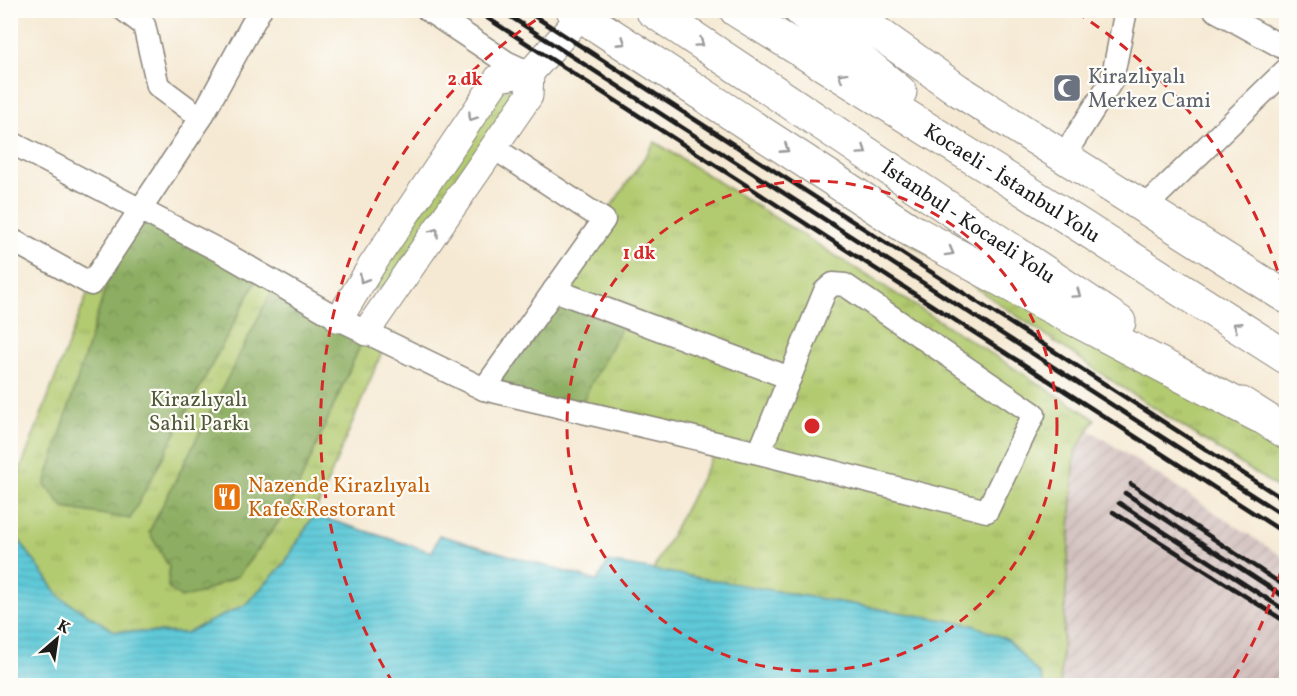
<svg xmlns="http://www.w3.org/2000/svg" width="1297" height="696" viewBox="0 0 1297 696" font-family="Vollkorn,serif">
<defs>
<pattern id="industrial-furrows" width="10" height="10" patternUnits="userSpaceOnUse" patternTransform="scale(1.5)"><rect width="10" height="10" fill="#d1bfbd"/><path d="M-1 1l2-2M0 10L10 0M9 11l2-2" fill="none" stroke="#b3a4a2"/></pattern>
<pattern id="grass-tufts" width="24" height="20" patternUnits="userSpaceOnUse" patternTransform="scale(1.5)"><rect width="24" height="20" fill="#b2ca6f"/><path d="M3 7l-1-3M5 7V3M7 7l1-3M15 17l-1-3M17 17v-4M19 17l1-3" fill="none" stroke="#98ad60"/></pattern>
<pattern id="forest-crowns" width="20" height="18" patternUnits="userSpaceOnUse" patternTransform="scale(1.5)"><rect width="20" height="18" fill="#8dae62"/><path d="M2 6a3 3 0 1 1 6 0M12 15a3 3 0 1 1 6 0" fill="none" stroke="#728d50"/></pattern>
<pattern id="water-rules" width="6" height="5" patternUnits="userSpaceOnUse" patternTransform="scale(1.5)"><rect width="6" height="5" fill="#5fc9d8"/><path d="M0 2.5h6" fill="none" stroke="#52acb9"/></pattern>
</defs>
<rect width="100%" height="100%" fill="#fdfcf7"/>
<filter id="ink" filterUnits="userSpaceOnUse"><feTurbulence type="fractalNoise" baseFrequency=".0167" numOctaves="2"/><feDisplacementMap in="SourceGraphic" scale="12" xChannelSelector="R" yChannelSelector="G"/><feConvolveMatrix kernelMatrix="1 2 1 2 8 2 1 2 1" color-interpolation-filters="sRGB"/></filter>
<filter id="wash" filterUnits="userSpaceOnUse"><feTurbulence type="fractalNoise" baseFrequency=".008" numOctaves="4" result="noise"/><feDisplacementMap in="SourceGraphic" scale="24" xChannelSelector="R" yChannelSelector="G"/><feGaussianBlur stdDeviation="1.35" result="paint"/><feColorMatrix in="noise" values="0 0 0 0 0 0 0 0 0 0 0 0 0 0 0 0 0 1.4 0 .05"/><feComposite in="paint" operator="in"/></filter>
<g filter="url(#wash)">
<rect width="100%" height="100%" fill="#f5e9d3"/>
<polygon fill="url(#industrial-furrows)" points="1088,429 1286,559 1286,685 1060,686 1075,453"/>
<g fill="url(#grass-tufts)" stroke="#677346" stroke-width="1.5">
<polygon points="514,86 514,100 388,285 375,289 374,277 500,91"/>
<polygon points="655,142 1095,419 1075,453 1060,685 1044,685 1040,675 973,625 653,570 719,444 577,411 554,290"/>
<polygon points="139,210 386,342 314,515 284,564 245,605 186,633 114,631 61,598 13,532 11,494 91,284"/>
<polygon points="901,237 1213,405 1286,453 1286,493 1120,386"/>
</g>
<g fill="url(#forest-crowns)" stroke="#54653f" stroke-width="1.5">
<polygon points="139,210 260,274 130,519 64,508 45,484 106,287 102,266"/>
<polygon points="276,283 366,332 289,508 238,576 200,593 181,598 168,587 169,567 149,532"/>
<polygon points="554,290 627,317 577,411 484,389"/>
</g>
<polygon fill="url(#water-rules)" stroke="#3e727a" stroke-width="1.5" points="10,494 13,532 61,598 114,631 186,633 245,605 284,564 314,515 432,552 439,535 597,581 608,562 973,625 1008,640 1040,675 1044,685 11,685"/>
</g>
<g filter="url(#ink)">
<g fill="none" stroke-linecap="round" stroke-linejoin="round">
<g stroke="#888278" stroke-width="25">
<g id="minor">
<polyline points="124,10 144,25 158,86 201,118"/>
<polyline points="428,10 506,62 530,73"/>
<polyline points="1215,10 1286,49"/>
<polyline points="10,142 222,252 339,319 484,389 759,453 987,511 1034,414 845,285 833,284 825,291 759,453"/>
<polyline points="1063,157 1112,80 1126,10"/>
<polyline points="1146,206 1286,70"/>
<polyline points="10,239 91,284 201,118 260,10"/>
<polyline points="554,290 790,378"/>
<polyline points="484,389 604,220 494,148"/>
</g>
</g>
<g stroke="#888278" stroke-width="29">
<g id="tertiary">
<polyline points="339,319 372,265 498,78 530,73 586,10"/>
<polyline points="366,332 529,96 530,73"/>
</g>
</g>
<g stroke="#888278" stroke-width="34">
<polyline id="secondary" points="846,10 958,90 1286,297"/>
</g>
<g stroke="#888278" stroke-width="35">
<g id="trunk">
<polyline points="573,10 909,229 1038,300 1259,416"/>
<path id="s1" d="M652,10L1119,322"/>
<path id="s2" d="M736,10L1009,180L1286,357"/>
<polyline points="800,10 900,92"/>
<polyline points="1242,404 1286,432"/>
</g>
</g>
<use href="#minor" stroke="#fff" stroke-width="22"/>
<use href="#tertiary" stroke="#fff" stroke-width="27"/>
<use href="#secondary" stroke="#fff" stroke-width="32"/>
<use href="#trunk" stroke="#fff" stroke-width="33"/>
<g stroke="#1c1c1c" stroke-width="4.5">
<polyline points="475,10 1286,534"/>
<polyline points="500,10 1286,517"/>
<polyline points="525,10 1286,501"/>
<polyline points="1131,484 1286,587"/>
<polyline points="1125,493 1286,598"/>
<polyline points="1119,503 1286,611"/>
<polyline points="1113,512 1286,622"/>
</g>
</g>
<defs><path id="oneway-chevron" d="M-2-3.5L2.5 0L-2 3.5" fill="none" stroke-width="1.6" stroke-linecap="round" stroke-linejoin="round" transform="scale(1.5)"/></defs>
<g stroke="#999">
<use href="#oneway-chevron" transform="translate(622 42) rotate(33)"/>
<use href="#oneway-chevron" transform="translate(700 43) rotate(34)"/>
<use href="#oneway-chevron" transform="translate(842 76) rotate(-148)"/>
<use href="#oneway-chevron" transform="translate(472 117) rotate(124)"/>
<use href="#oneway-chevron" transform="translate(785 149) rotate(33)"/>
<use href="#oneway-chevron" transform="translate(863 151) rotate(34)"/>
<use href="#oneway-chevron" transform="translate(435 232) rotate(-55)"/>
<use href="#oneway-chevron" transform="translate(950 252) rotate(29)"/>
<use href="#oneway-chevron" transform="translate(363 279) rotate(122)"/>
<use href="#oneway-chevron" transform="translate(1077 294) rotate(34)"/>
<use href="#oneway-chevron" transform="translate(1237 326) rotate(-147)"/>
</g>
</g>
<g fill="none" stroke="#d62828" stroke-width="3" stroke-dasharray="10 8">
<circle cx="812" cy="426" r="245"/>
<path d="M1286 553A491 491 0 0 1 1231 683M393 683A491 491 0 0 1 548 12M1076 12A491 491 0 0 1 1286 299"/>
</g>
<defs>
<g id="mosque-square" transform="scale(1.5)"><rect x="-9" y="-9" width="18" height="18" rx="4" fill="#6b7280" stroke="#fdfcf7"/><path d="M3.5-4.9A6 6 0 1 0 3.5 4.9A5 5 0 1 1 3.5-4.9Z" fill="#fff"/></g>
<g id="restaurant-square" transform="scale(1.5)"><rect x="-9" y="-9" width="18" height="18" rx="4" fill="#e8710a" stroke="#fdfcf7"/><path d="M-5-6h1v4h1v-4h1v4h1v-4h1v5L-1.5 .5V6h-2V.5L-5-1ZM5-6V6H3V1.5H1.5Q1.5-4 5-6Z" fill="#fff"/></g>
</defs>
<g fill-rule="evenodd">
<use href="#mosque-square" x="1067" y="88"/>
<use href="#restaurant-square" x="227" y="497"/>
</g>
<g text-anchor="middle" stroke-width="4.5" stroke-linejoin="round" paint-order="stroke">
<g font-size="21" fill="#5b616d" stroke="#fdfcf7" text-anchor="start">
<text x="1088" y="83">Kirazlıyalı<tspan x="1088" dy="24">Merkez Cami</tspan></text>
</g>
<g font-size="21" fill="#1c1c1c" stroke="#fdfcf7">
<text dy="7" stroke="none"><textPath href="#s2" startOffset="326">Kocaeli - İstanbul Yolu</textPath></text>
<text dy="7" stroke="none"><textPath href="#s1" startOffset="381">İstanbul - Kocaeli Yolu</textPath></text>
</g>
<g font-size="21" fill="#505939" stroke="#fdfcf7">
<text x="199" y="406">Kirazlıyalı<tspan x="199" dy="24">Sahil Parkı</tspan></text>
</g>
<g font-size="21" fill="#c56008" stroke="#fdfcf7" text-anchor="start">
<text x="248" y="492">Nazende Kirazlıyalı<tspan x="248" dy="24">Kafe&amp;Restorant</tspan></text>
</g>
</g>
<circle cx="812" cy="426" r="9" fill="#d62828" stroke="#fdfcf7" stroke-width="3"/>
<g font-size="18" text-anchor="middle" font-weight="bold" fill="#d62828" stroke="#fdfcf7" stroke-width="4.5" stroke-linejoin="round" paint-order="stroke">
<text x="465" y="85">2 dk</text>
<text x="639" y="259">1 dk</text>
</g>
<rect width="1297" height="696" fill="none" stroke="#fdfcf7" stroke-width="36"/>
<g transform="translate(57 639) rotate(29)" stroke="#fdfcf7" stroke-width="4.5" paint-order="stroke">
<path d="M0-4.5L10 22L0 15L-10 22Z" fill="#1c1c1c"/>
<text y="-9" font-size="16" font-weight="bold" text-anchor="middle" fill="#1c1c1c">K</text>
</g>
</svg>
